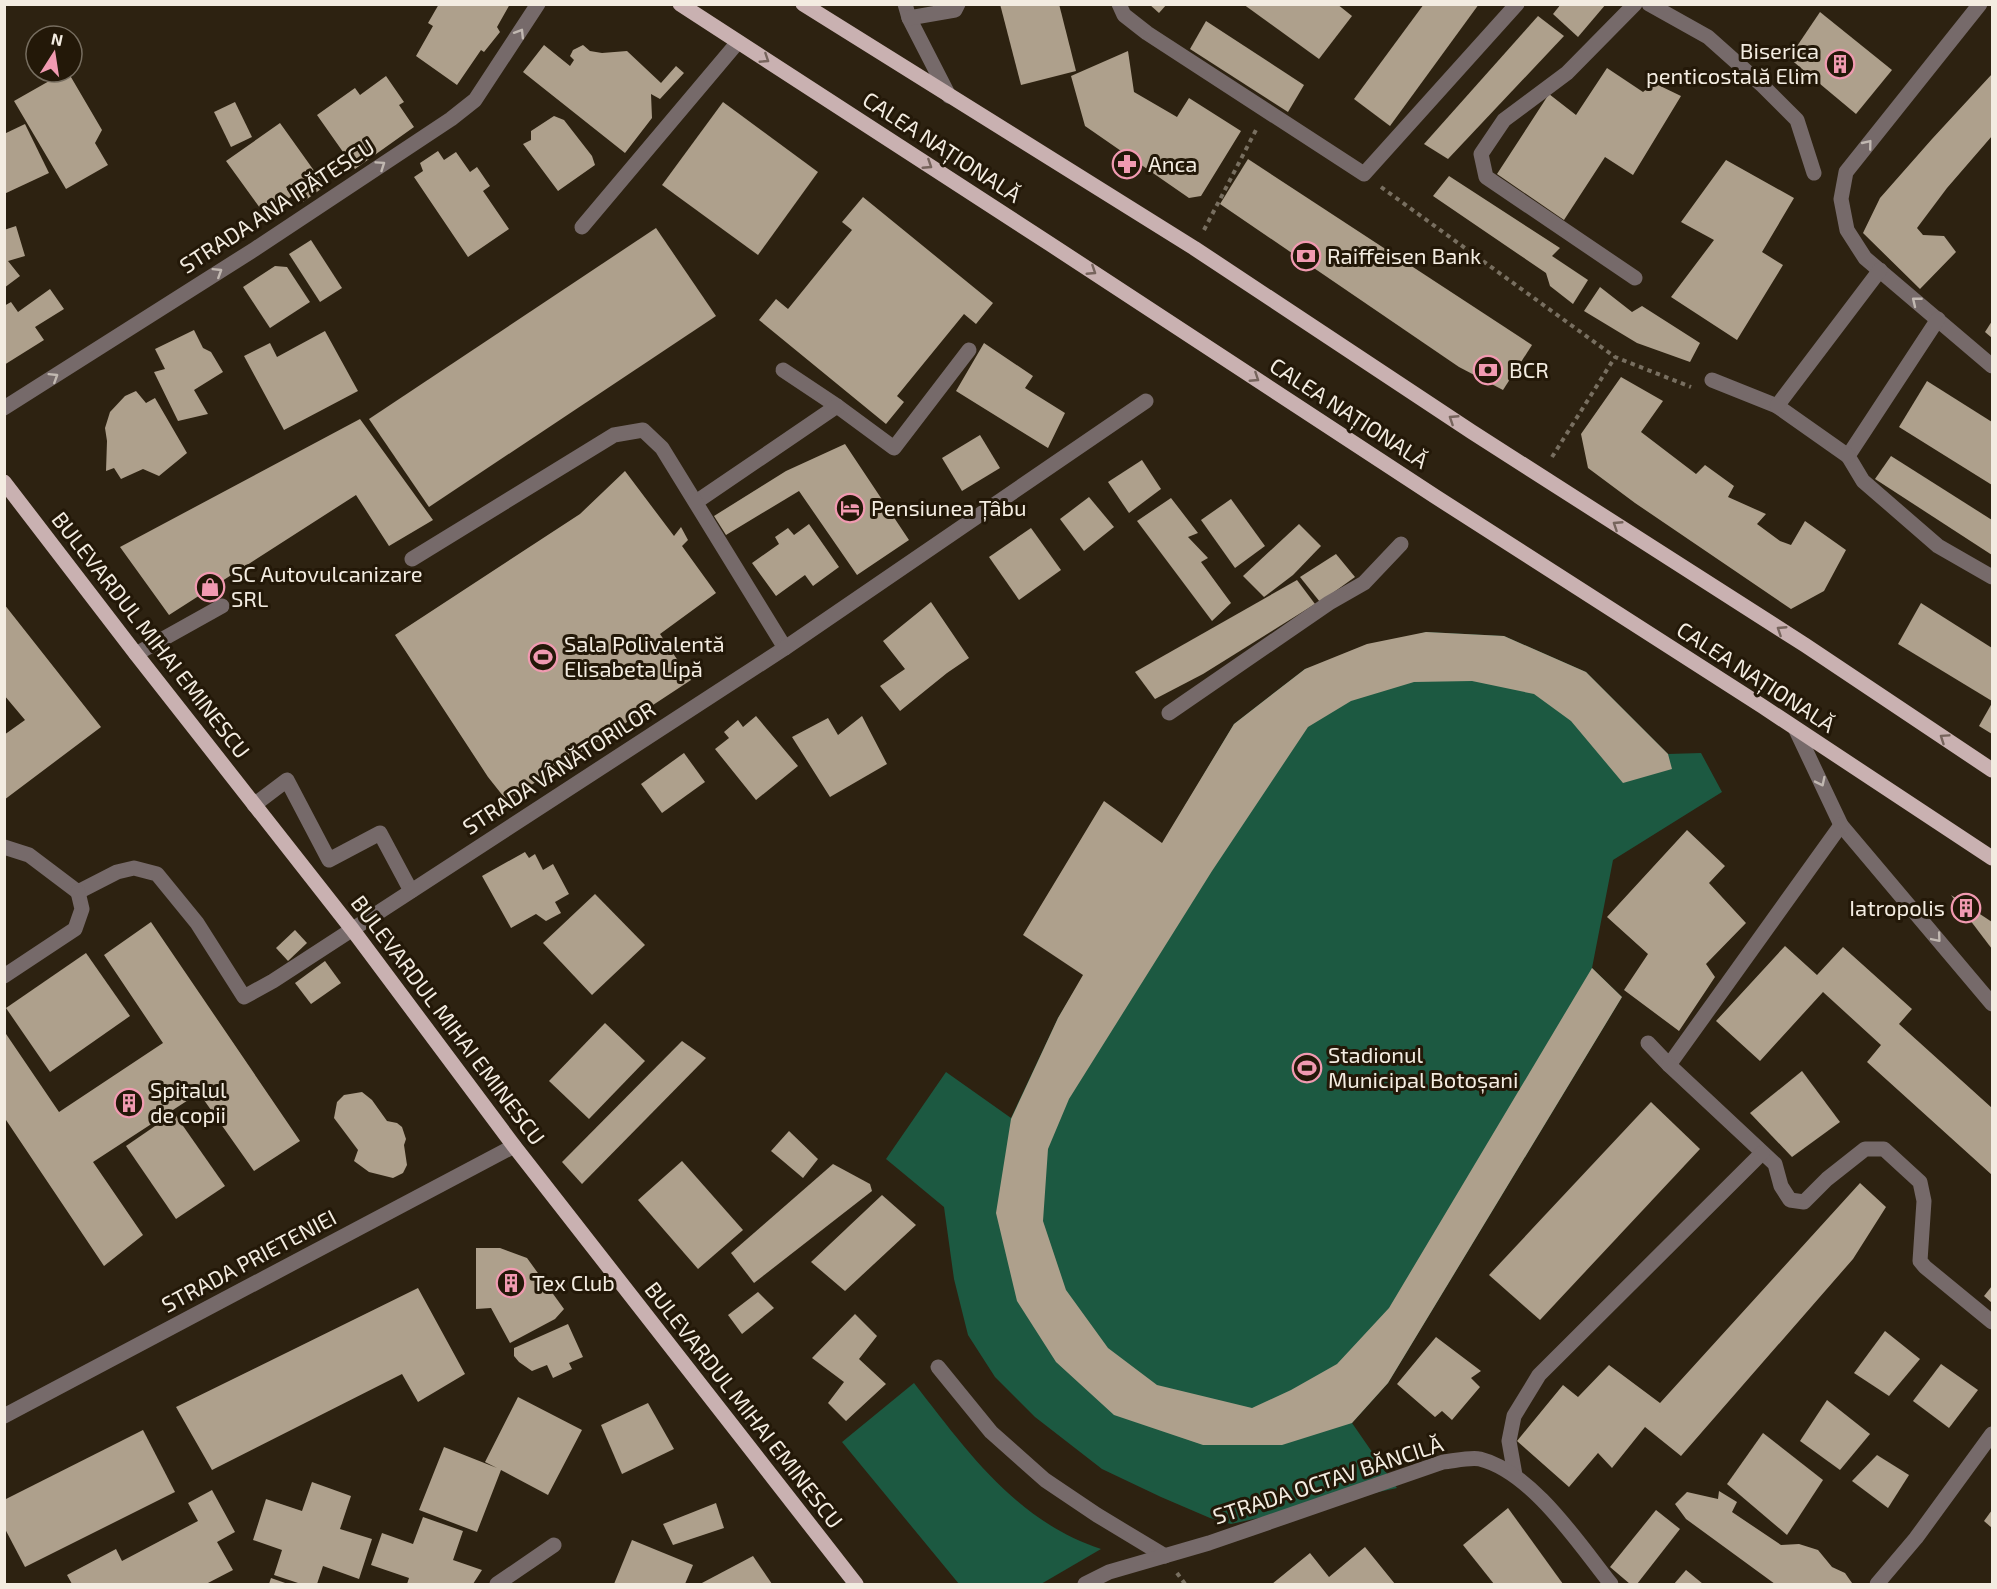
<svg xmlns="http://www.w3.org/2000/svg" width="1997" height="1589" viewBox="0 0 1997 1589" font-family="'Exo 2',sans-serif">
<rect width="100%" height="100%" fill="#2d2211"/>
<g fill="#1c5941">
<polygon points="1426,632 1504,636 1586,672 1668,754 1701,753 1722,792 1613,860 1592,968 1622,997 1388,1383 1352,1423 1397,1488 1231,1524 1210,1518 1161,1497 1102,1469 1035,1417 995,1377 968,1335 954,1279 944,1207 886,1159 946,1072 1011,1118 1058,1018 1234,724 1305,669"/>
<path d="M914,1383C967,1451 1016,1521 1101,1549L1041,1584H959L842,1442Z"/>
</g>
<g fill="#aea08c">
<polygon points="439,4 510,4 497,27 500,32 484,52 481,50 457,85 416,56 433,26 428,23"/>
<polygon points="1000,4 1059,4 1076,71 1021,85"/>
<polygon points="1149,4 1167,4 1159,13"/>
<polygon points="1243,4 1337,4 1352,16 1319,59"/>
<polygon points="1424,4 1479,4 1390,126 1354,99"/>
<polygon points="1561,4 1606,4 1578,37 1553,14"/>
<polygon points="1820,12 1892,70 1856,114 1789,58"/>
<polygon points="1538,16 1564,36 1448,159 1424,144"/>
<polygon points="1206,21 1304,85 1288,112 1190,49"/>
<polygon points="544,45 570,66 574,60 570,56 573,50 583,45 590,51 602,53 627,51 661,83 676,66 684,73 660,99 651,94 652,118 625,153 523,72"/>
<polygon points="1128,51 1134,92 1177,117 1189,98 1241,131 1201,196 1189,198 1085,126 1071,76"/>
<polygon points="1607,68 1643,92 1654,83 1681,96 1633,175 1605,157 1564,220 1497,174 1549,94 1576,115"/>
<polygon points="65,72 68,72 102,130 95,143 108,165 66,189 14,101"/>
<polygon points="1992,74 1992,136 1947,188 1917,228 1923,235 1944,236 1956,252 1920,289 1863,233 1880,198 1932,139"/>
<polygon points="386,76 404,102 399,105 414,127 355,169 317,115 355,88 360,95"/>
<polygon points="235,102 252,137 231,147 214,112"/>
<polygon points="723,102 818,172 758,255 662,185"/>
<polygon points="554,116 564,120 592,156 595,165 558,191 523,144 531,140 531,131"/>
<polygon points="280,123 325,186 303,202 290,184 286,187 292,196 265,215 226,161"/>
<polygon points="25,124 49,173 4,194 4,134"/>
<polygon points="438,151 444,160 456,152 470,172 477,167 490,186 483,191 509,229 468,257 414,177 423,171 420,163"/>
<polygon points="1248,159 1532,345 1503,390 1459,367 1220,204"/>
<polygon points="1726,160 1794,198 1762,252 1783,265 1737,340 1671,297 1714,240 1681,222"/>
<polygon points="1449,176 1560,248 1552,256 1588,280 1573,304 1550,286 1546,273 1433,196"/>
<polygon points="863,197 993,303 976,324 964,314 897,396 904,402 886,424 759,320 776,299 788,309 852,230 842,222"/>
<polygon points="16,226 25,256 8,261 20,276 4,288 4,230"/>
<polygon points="656,228 716,316 429,507 369,419"/>
<polygon points="311,240 342,288 320,302 289,254"/>
<polygon points="275,266 287,267 310,302 270,328 243,287"/>
<polygon points="1600,287 1632,312 1642,306 1700,343 1690,362 1637,343 1584,311"/>
<polygon points="50,289 64,309 35,327 44,340 4,365 4,306 11,302 18,312"/>
<polygon points="1992,321 1992,338 1985,332"/>
<polygon points="194,330 203,348 211,352 223,372 194,390 208,414 178,421 154,372 165,369 155,349"/>
<polygon points="325,331 358,391 284,430 244,356 270,343 277,357"/>
<polygon points="984,343 1033,376 1025,388 1065,413 1048,448 956,391"/>
<polygon points="1621,377 1663,401 1641,432 1696,474 1705,465 1734,486 1728,497 1766,514 1757,524 1780,541 1791,545 1805,521 1846,550 1824,591 1791,609 1635,503 1588,468 1581,434"/>
<polygon points="1927,381 1992,422 1992,485 1899,427"/>
<polygon points="136,391 146,403 155,398 187,453 159,476 143,469 121,479 114,468 106,471 107,441 105,428 110,412 125,396"/>
<polygon points="360,419 433,520 389,546 356,495 169,615 120,547"/>
<polygon points="980,435 1000,468 962,491 942,458"/>
<polygon points="845,444 909,540 857,575 799,491 726,535 714,516 786,471"/>
<polygon points="1891,456 1992,520 1992,555 1875,479"/>
<polygon points="1142,460 1161,489 1129,513 1108,482"/>
<polygon points="625,471 674,536 681,527 688,540 682,546 716,593 660,634 691,680 507,801 488,777 395,635 580,514"/>
<polygon points="1089,497 1114,527 1084,551 1060,519"/>
<polygon points="1171,498 1198,533 1188,537 1208,558 1201,562 1231,603 1212,621 1137,521"/>
<polygon points="1231,499 1265,546 1235,568 1201,520"/>
<polygon points="809,524 839,567 813,586 805,575 776,596 752,563 779,544 775,537 788,528 794,535"/>
<polygon points="1299,524 1321,546 1293,575 1264,597 1243,576"/>
<polygon points="1031,528 1061,570 1019,600 989,557"/>
<polygon points="1336,554 1355,577 1320,602 1300,577"/>
<polygon points="1297,580 1315,604 1203,674 1155,699 1135,672"/>
<polygon points="931,602 969,658 947,673 900,711 880,686 905,669 883,641"/>
<polygon points="1921,603 1992,648 1992,701 1898,644"/>
<polygon points="4,604 101,727 4,800 4,735 25,720 4,695"/>
<polygon points="1426,632 1504,636 1586,672 1668,754 1672,769 1623,783 1571,721 1534,694 1472,681 1414,682 1351,701 1308,727 1212,871 1069,1099 1048,1149 1043,1221 1066,1290 1108,1348 1157,1385 1252,1408 1291,1390 1337,1364 1389,1308 1592,968 1622,997 1388,1383 1352,1423 1282,1445 1203,1445 1114,1415 1056,1362 1017,1301 996,1213 1011,1119 1058,1018 1083,975 1023,935 1104,801 1162,843 1234,724 1305,669 1367,644"/>
<polygon points="1992,703 1992,734 1979,726"/>
<polygon points="756,716 798,766 756,800 715,749 729,738 724,732 738,720 743,727"/>
<polygon points="862,716 887,764 830,797 792,737 828,718 838,735"/>
<polygon points="684,753 705,782 662,813 641,784"/>
<polygon points="1687,830 1725,866 1709,883 1746,923 1706,964 1715,977 1679,1031 1624,990 1648,954 1607,917"/>
<polygon points="525,852 529,858 535,854 543,870 553,864 569,894 555,902 561,913 546,921 536,914 511,928 482,876"/>
<polygon points="595,894 645,945 592,995 543,943"/>
<polygon points="1951,895 1992,922 1992,949"/>
<polygon points="151,922 300,1141 254,1171 199,1093 93,1162 143,1235 104,1266 4,1117 4,1031 59,1112 163,1043 104,955"/>
<polygon points="295,930 307,943 288,961 276,948"/>
<polygon points="1785,946 1817,975 1843,947 1912,1009 1899,1024 1992,1108 1992,1175 1867,1062 1881,1045 1823,992 1760,1061 1716,1021"/>
<polygon points="86,953 130,1016 50,1072 6,1008"/>
<polygon points="325,961 341,983 311,1004 295,983"/>
<polygon points="605,1023 645,1061 589,1119 549,1081"/>
<polygon points="682,1041 706,1058 582,1184 562,1162"/>
<polygon points="1802,1071 1840,1122 1792,1157 1750,1113"/>
<polygon points="362,1092 372,1100 387,1121 397,1123 402,1127 406,1139 404,1145 407,1165 403,1173 393,1178 369,1172 354,1161 358,1150 334,1118 337,1102 344,1095"/>
<polygon points="1651,1102 1700,1149 1540,1320 1489,1275"/>
<polygon points="174,1113 225,1186 176,1219 126,1146"/>
<polygon points="789,1131 818,1159 803,1178 771,1151"/>
<polygon points="682,1161 743,1230 698,1269 638,1200"/>
<polygon points="833,1164 870,1184 872,1191 754,1283 731,1253"/>
<polygon points="1860,1183 1886,1207 1853,1259 1681,1456 1645,1427 1612,1468 1598,1453 1569,1487 1517,1441 1563,1385 1578,1397 1609,1365 1660,1403"/>
<polygon points="882,1195 916,1225 845,1291 811,1262"/>
<polygon points="476,1248 500,1248 527,1258 564,1309 555,1319 510,1343 491,1308 476,1309"/>
<polygon points="1992,1286 1992,1303 1984,1296"/>
<polygon points="418,1288 465,1374 418,1402 402,1374 212,1470 176,1407"/>
<polygon points="758,1292 774,1308 742,1334 728,1315"/>
<polygon points="855,1314 877,1336 859,1359 886,1384 846,1421 828,1403 844,1382 812,1358"/>
<polygon points="568,1324 583,1357 569,1363 572,1369 553,1378 547,1365 532,1371 519,1362 514,1356 514,1348"/>
<polygon points="1885,1331 1920,1359 1889,1396 1854,1373"/>
<polygon points="1436,1337 1481,1371 1471,1378 1480,1387 1452,1420 1442,1411 1435,1417 1397,1384"/>
<polygon points="1941,1364 1978,1390 1949,1428 1913,1401"/>
<polygon points="518,1397 582,1430 548,1495 501,1470 477,1532 419,1510 444,1447 497,1468 485,1462"/>
<polygon points="1827,1400 1870,1434 1840,1470 1800,1441"/>
<polygon points="648,1403 674,1449 622,1474 601,1425"/>
<polygon points="143,1430 175,1492 25,1567 4,1527 4,1500"/>
<polygon points="1763,1433 1823,1480 1787,1535 1727,1484"/>
<polygon points="1877,1455 1909,1475 1888,1508 1852,1481"/>
<polygon points="312,1482 351,1496 340,1529 372,1539 359,1579 323,1566 317,1584 301,1584 274,1575 282,1550 253,1540 266,1499 302,1511"/>
<polygon points="212,1490 235,1532 217,1542 233,1570 206,1584 72,1584 67,1575 116,1549 122,1561 198,1521 188,1503"/>
<polygon points="1719,1491 1737,1502 1732,1512 1781,1545 1799,1544 1818,1550 1832,1567 1845,1573 1852,1583 1775,1584 1686,1519 1675,1504 1687,1492 1718,1499"/>
<polygon points="716,1503 724,1528 673,1545 663,1524"/>
<polygon points="1508,1508 1563,1584 1494,1584 1463,1545"/>
<polygon points="1656,1510 1680,1529 1637,1584 1630,1584 1610,1567"/>
<polygon points="1992,1510 1992,1528 1984,1521"/>
<polygon points="423,1517 463,1531 453,1560 482,1570 473,1584 407,1584 409,1578 371,1565 382,1533 413,1544"/>
<polygon points="632,1540 693,1565 685,1584 614,1584"/>
<polygon points="1365,1547 1395,1584 1272,1584 1310,1553 1329,1577"/>
<polygon points="753,1556 772,1584 700,1584"/>
<polygon points="1686,1570 1703,1584 1674,1584"/>
<polygon points="271,1578 288,1584 269,1584"/>
</g>
<g fill="none" stroke-linecap="round" stroke-linejoin="round">
<g stroke="#786f60" stroke-width="4" stroke-dasharray="4.5 4.5" stroke-linecap="butt">
<polyline points="1381,187 1615,357 1691,387"/>
<polyline points="1204,230 1256,130"/>
<polyline points="1552,457 1615,357"/>
<polyline points="1177,1573 1185,1584"/>
</g>
<g stroke="#766a6a" stroke-width="15">
<polyline points="905,4 909,18 949,96"/>
<polyline points="1119,4 1124,15 1147,33 1364,174 1517,4"/>
<polyline points="1635,4 1567,73 1504,120 1481,154 1486,177 1635,278"/>
<polyline points="1649,4 1708,37 1763,86 1797,120 1814,173"/>
<polyline points="1980,4 1846,172 1841,199 1847,230 1865,258 1992,366"/>
<polyline points="909,18 955,10 958,4"/>
<polyline points="582,227 738,42"/>
<polyline points="1938,319 1848,456 1863,481 1938,546 1992,577"/>
<polyline points="783,370 837,406 894,448 969,350"/>
<polyline points="1712,380 1777,406 1848,456"/>
<polyline points="1777,406 1880,270"/>
<polyline points="4,408 255,249 451,119 475,100 538,4"/>
<polyline points="696,502 837,406"/>
<polyline points="412,559 614,435 643,430 662,448 785,648"/>
<polyline points="136,654 222,606"/>
<polyline points="1169,713 1329,603 1364,583 1401,544"/>
<polyline points="1796,730 1841,825 1992,1004"/>
<polyline points="254,805 287,780 329,860 380,833 411,891"/>
<polyline points="4,847 29,855 78,892 117,872 134,868 157,874 197,923 244,997 273,981 785,648 1146,401"/>
<polyline points="4,976 75,929 82,909 78,892"/>
<polyline points="1648,1043 1669,1065 1841,825"/>
<polyline points="1669,1065 1775,1164 1781,1186 1790,1200 1804,1202 1827,1179 1865,1149 1884,1149 1920,1182 1924,1201 1920,1261 1925,1267 1992,1322"/>
<polyline points="938,1367 991,1432 1045,1480 1097,1515 1165,1556"/>
<polyline points="4,1416 514,1146"/>
<polyline points="1515,1475 1509,1441 1514,1416 1539,1375 1762,1153"/>
<polyline points="497,1584 554,1545"/>
<path d="M1085,1584L1109,1572L1209,1543L1443,1462C1454,1461 1470,1457 1480,1459C1532,1472 1579,1544 1611,1584"/>
<polyline points="1877,1584 1916,1538 1992,1434"/>
</g>
<g stroke="#c9b1b1" stroke-width="15">
<polyline points="680,4 1050,244 1436,497 1762,706 1992,858"/>
<polyline points="803,4 1194,248 1472,432 1805,645 1992,770"/>
<polyline points="4,482 136,654 352,929 514,1146 856,1584"/>
</g>
</g>
<defs><path id="oneway-chevron" d="M-2-3.5L2.5 0L-2 3.5" fill="none" stroke-width="1.6" stroke-linecap="round" stroke-linejoin="round" transform="scale(1.5)"/></defs>
<g stroke="#c1b8b1">
<use href="#oneway-chevron" transform="translate(520 33) rotate(-58)"/>
<use href="#oneway-chevron" transform="translate(1868 144) rotate(-51)"/>
<use href="#oneway-chevron" transform="translate(381 165) rotate(-34)"/>
<use href="#oneway-chevron" transform="translate(218 272) rotate(-32)"/>
<use href="#oneway-chevron" transform="translate(1916 301) rotate(-141)"/>
<use href="#oneway-chevron" transform="translate(54 377) rotate(-32)"/>
<use href="#oneway-chevron" transform="translate(1821 782) rotate(64)"/>
<use href="#oneway-chevron" transform="translate(1937 938) rotate(50)"/>
</g>
<g stroke="#76645c">
<use href="#oneway-chevron" transform="translate(765 59) rotate(33)"/>
<use href="#oneway-chevron" transform="translate(928 165) rotate(33)"/>
<use href="#oneway-chevron" transform="translate(1092 271) rotate(33)"/>
<use href="#oneway-chevron" transform="translate(1255 378) rotate(33)"/>
<use href="#oneway-chevron" transform="translate(1453 419) rotate(-147)"/>
<use href="#oneway-chevron" transform="translate(1617 525) rotate(-147)"/>
<use href="#oneway-chevron" transform="translate(1781 630) rotate(-147)"/>
<use href="#oneway-chevron" transform="translate(1944 738) rotate(-146)"/>
</g>
<defs>
<g id="building-ring" transform="scale(1.5)"><circle r="9.5" fill="#231808" stroke="#f19ab1" stroke-width="1.5"/><path d="M-4-6H4V6H1V3H-1V6H-4ZM-2.5-4.3h1.7v1.8h-1.7ZM.8-4.3h1.7v1.8H.8ZM-2.5-1h1.7V.8h-1.7ZM.8-1h1.7V.8H.8Z" fill="#f19ab1"/></g>
<g id="pharmacy-ring" transform="scale(1.5)"><circle r="9.5" fill="#231808" stroke="#f19ab1" stroke-width="1.5"/><path d="M-2-6h4v4h4v4h-4v4h-4v-4h-4v-4h4Z" fill="#f19ab1"/></g>
<g id="bank-ring" transform="scale(1.5)"><circle r="9.5" fill="#231808" stroke="#f19ab1" stroke-width="1.5"/><path d="M-6-4H6V4H-6ZM0-2.3a2.3 2.3 0 1 0 0 4.6a2.3 2.3 0 1 0 0-4.6Z" fill="#f19ab1"/></g>
<g id="hotel-ring" transform="scale(1.5)"><circle r="9.5" fill="#231808" stroke="#f19ab1" stroke-width="1.5"/><path d="M-6-4.5h1.5V1H6V5H4.5V3h-9V5H-6ZM-4 0a1.8 1.8 0 1 1 3.6 0ZM.5 0V-2.5h3Q6-2.5 6 0Z" fill="#f19ab1"/></g>
<g id="shop-ring" transform="scale(1.5)"><circle r="9.5" fill="#231808" stroke="#f19ab1" stroke-width="1.5"/><path d="M-5-2.5h2.3a2.7 3.5 0 0 1 5.4 0H5L5.5 6h-11ZM-1.5-2.5h3a1.5 2.3 0 0 0-3 0Z" fill="#f19ab1"/></g>
<g id="stadium-ring" transform="scale(1.5)"><circle r="9.5" fill="#231808" stroke="#f19ab1" stroke-width="1.5"/><path d="M0-5a6.5 5 0 1 0 0 10a6.5 5 0 1 0 0-10ZM-3.5-1.8h7v3.6h-7Z" fill="#f19ab1"/></g>
</defs>
<g fill-rule="evenodd">
<use href="#building-ring" x="1840" y="64"/>
<use href="#pharmacy-ring" x="1127" y="164"/>
<use href="#bank-ring" x="1306" y="256"/>
<use href="#bank-ring" x="1488" y="370"/>
<use href="#hotel-ring" x="850" y="508"/>
<use href="#shop-ring" x="210" y="587"/>
<use href="#stadium-ring" x="543" y="657"/>
<use href="#building-ring" x="1966" y="908"/>
<use href="#stadium-ring" x="1307" y="1068"/>
<use href="#building-ring" x="129" y="1103"/>
<use href="#building-ring" x="511" y="1283"/>
</g>
<g text-anchor="middle" stroke-width="6" stroke-linejoin="round" paint-order="stroke">
<g font-size="22" fill="#f3ece1" stroke="#231808" text-anchor="start">
<text x="1819" y="59" text-anchor="end">Biserica<tspan x="1819" dy="25">penticostală Elim</tspan></text>
<text x="1148" y="172">Anca</text>
<text x="1327" y="264">Raiffeisen Bank</text>
<text x="1509" y="378">BCR</text>
<text x="871" y="516">Pensiunea Țâbu</text>
<text x="231" y="582">SC Autovulcanizare<tspan x="231" dy="25">SRL</tspan></text>
<text x="564" y="652">Sala Polivalentă<tspan x="564" dy="25">Elisabeta Lipă</tspan></text>
<text x="1945" y="916" text-anchor="end">Iatropolis</text>
<text x="1328" y="1063">Stadionul<tspan x="1328" dy="25">Municipal Botoșani</tspan></text>
<text x="150" y="1098">Spitalul<tspan x="150" dy="25">de copii</tspan></text>
<text x="532" y="1291">Tex Club</text>
</g>
<g font-size="22" fill="#f3ece1" stroke="#231808">
<text transform="translate(942 147) rotate(33)" y="8">CALEA NAȚIONALĂ</text>
<text transform="translate(277 206) rotate(-33)" y="8">STRADA ANA IPĂTESCU</text>
<text transform="translate(1349 413) rotate(33)" y="8">CALEA NAȚIONALĂ</text>
<text transform="translate(151 635) rotate(52)" y="8">BULEVARDUL MIHAI EMINESCU</text>
<text transform="translate(1756 677) rotate(33)" y="8">CALEA NAȚIONALĂ</text>
<text transform="translate(559 768) rotate(-33)" y="8">STRADA VÂNĂTORILOR</text>
<text transform="translate(448 1020) rotate(53)" y="8">BULEVARDUL MIHAI EMINESCU</text>
<text transform="translate(249 1261) rotate(-28)" y="8">STRADA PRIETENIEI</text>
<text transform="translate(744 1405) rotate(52)" y="8">BULEVARDUL MIHAI EMINESCU</text>
<text transform="translate(1328 1480) rotate(-18)" y="8">STRADA OCTAV BĂNCILĂ</text>
</g>
</g>
<rect width="1997" height="1589" fill="none" stroke="#f3ece1" stroke-width="12"/>
<g transform="translate(54 54) rotate(12)"><circle r="28" fill="#231808" stroke="#766d5f" stroke-width="1.5"/>
<path d="M0-4.5L10 22L0 15L-10 22Z" fill="#f19ab1"/>
<text y="-9" font-size="16" font-weight="bold" text-anchor="middle" fill="#f3ece1">N</text>
</g>
</svg>
